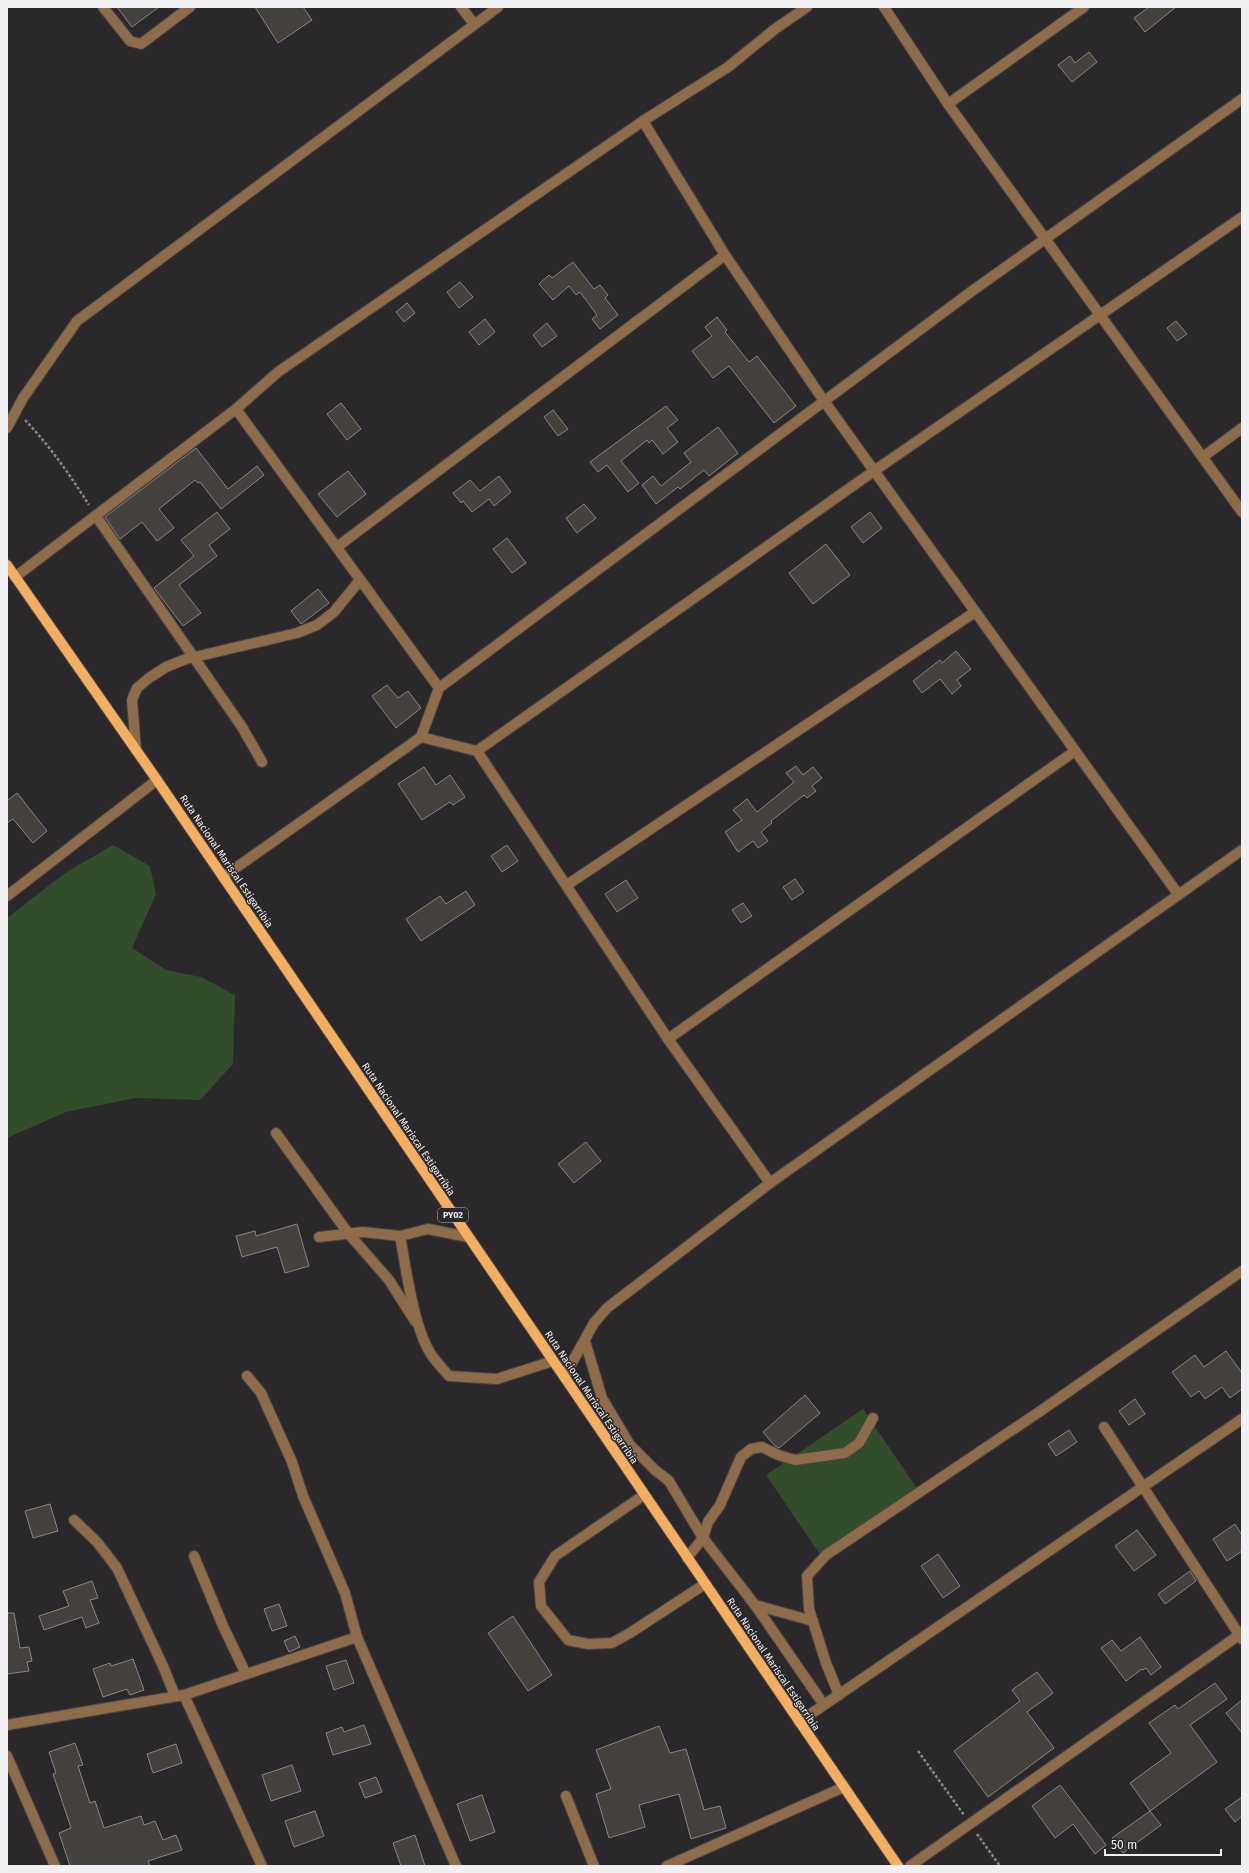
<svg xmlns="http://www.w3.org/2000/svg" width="1249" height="1873" viewBox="0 0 1249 1873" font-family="'Fira Sans',sans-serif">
<rect width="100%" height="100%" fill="#2a282b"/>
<g fill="#324d2a">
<polygon points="113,845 150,866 156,894 132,948 166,970 201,977 235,995 233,1064 200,1100 135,1098 66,1112 7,1138 7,918 65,873"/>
<polygon points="863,1409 918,1490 821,1556 766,1475"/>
</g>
<g fill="#45413f" stroke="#8a8583">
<polygon points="117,7 159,7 132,27"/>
<polygon points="255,7 303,7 312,20 278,43"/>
<polygon points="1149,7 1176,7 1145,32 1134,18"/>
<polygon points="1089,52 1097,62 1072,82 1058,65 1070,56 1075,63"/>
<polygon points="573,262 594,289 600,285 608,295 605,298 618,315 600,329 592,319 597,315 580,292 576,295 569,286 553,300 539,284 549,275 552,278"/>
<polygon points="460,282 473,297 459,308 447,292"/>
<polygon points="407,303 415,313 404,322 396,312"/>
<polygon points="717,317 727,330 725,332 749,362 757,356 796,406 774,423 729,366 713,378 692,351 712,336 705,327"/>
<polygon points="485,319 495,332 479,345 469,332"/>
<polygon points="1176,321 1187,334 1177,341 1167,328"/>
<polygon points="547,323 557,336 542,347 533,335"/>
<polygon points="341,403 361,429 347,440 327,414"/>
<polygon points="666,406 678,420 667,428 678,442 663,454 652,440 649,443 647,440 621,461 639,483 628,492 607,465 598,472 590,462"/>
<polygon points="553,410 568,429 558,436 544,417"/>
<polygon points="718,427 738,453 709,476 704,470 680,489 678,487 656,504 642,485 653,476 661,486 691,462 684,453"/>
<polygon points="196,448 228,489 257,466 264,475 221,509 200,482 198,483 195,480 159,509 174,528 157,541 142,522 120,539 105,517"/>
<polygon points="348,471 366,494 337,517 318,494"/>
<polygon points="499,476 511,492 494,506 489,499 472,512 463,501 461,503 453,493 470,480 480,491"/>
<polygon points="584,504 596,518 577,533 566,518"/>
<polygon points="217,512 230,529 209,545 217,556 179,585 201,613 183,626 154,588 194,556 181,540"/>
<polygon points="870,512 882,528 863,543 851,527"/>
<polygon points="507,538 526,563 512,573 493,549"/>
<polygon points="826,544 850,575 813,604 789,573"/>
<polygon points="318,589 329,603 301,624 291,611"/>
<polygon points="956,651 971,669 957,680 961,686 952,694 940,679 922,693 913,681 940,660 942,663"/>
<polygon points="387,685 398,698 408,691 421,708 396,728 372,696"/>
<polygon points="796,766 803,775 813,767 822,778 812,786 816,791 807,798 804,795 771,821 772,823 761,832 768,841 758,848 753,841 738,852 725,832 742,820 733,810 747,799 757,812 794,782 786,773"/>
<polygon points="424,767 436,785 450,775 465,797 453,805 450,802 422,820 398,784"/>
<polygon points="17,793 47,831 33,843 13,819 7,823 7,801"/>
<polygon points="507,845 518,861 502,872 491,856"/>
<polygon points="795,879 804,892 792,900 783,887"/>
<polygon points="626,880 638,898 617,912 605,894"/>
<polygon points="466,891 475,905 421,941 406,919 440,896 446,904"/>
<polygon points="743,903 752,916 741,923 732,910"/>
<polygon points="586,1142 601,1161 574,1183 558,1164"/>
<polygon points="297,1224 309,1266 285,1273 277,1247 242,1257 236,1236 255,1231 256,1236"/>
<polygon points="1226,1351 1242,1373 1242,1389 1230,1398 1222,1387 1205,1399 1199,1391 1191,1397 1172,1372 1195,1355 1204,1367"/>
<polygon points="805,1395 820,1413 779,1448 775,1446 763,1432"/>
<polygon points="1135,1399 1145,1414 1129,1425 1119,1411"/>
<polygon points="1069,1430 1077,1442 1056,1456 1048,1444"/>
<polygon points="50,1504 58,1531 33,1538 25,1511"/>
<polygon points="1235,1524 1242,1535 1242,1551 1227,1561 1213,1539"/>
<polygon points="1137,1530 1156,1555 1134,1571 1115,1546"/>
<polygon points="938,1554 960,1586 943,1598 921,1566"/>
<polygon points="1190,1571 1196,1581 1165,1604 1158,1594"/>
<polygon points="92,1581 98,1598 90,1600 99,1623 86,1628 82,1617 44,1630 39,1616 69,1606 63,1591"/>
<polygon points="279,1604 287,1626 272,1631 264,1609"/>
<polygon points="7,1613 14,1613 20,1648 29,1647 32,1661 27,1662 29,1671 7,1674"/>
<polygon points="513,1616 552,1675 528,1691 488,1633"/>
<polygon points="295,1636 300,1647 289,1652 284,1641"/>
<polygon points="1140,1637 1161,1667 1151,1675 1146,1668 1143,1670 1142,1669 1126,1681 1101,1648 1112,1640 1121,1651"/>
<polygon points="133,1659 144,1690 130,1695 127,1689 103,1697 93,1669 110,1663 111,1666"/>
<polygon points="346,1660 354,1683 334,1690 326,1666"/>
<polygon points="1037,1672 1053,1693 1027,1712 1054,1748 988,1797 954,1751 1020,1701 1012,1690"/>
<polygon points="1215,1683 1227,1699 1190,1725 1217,1762 1150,1811 1130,1783 1171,1753 1149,1723 1175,1705 1178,1709"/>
<polygon points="1242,1700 1242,1733 1226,1713"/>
<polygon points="364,1725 371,1744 333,1755 326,1733 342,1727 344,1732"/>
<polygon points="659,1726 670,1753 686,1749 704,1810 720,1806 726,1828 691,1839 679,1794 639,1805 645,1827 609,1838 596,1794 611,1789 596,1750"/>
<polygon points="75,1743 83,1765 78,1766 90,1803 95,1801 104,1828 141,1816 144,1825 155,1821 163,1840 176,1835 182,1850 148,1861 150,1866 70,1866 59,1833 71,1828 53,1774 56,1773 49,1752"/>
<polygon points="176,1744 182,1763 153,1773 147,1754"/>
<polygon points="292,1765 301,1791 271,1801 262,1775"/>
<polygon points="376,1777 382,1792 365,1798 359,1783"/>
<polygon points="1060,1785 1106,1845 1095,1854 1073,1824 1055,1838 1032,1806"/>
<polygon points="482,1795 495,1832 470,1841 457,1804"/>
<polygon points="1242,1797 1242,1816 1235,1822 1225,1809"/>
<polygon points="315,1811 324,1836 294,1847 285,1821"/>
<polygon points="1150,1811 1161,1825 1123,1853 1112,1838"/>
<polygon points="415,1835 425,1866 401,1866 393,1843"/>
</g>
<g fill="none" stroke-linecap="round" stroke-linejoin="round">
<g stroke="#464447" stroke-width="12">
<g id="minor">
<polyline points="103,7 130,41 141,44 190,7"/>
<polyline points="461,7 474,24"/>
<polyline points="884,7 948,104 1242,512"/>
<polyline points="948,104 1084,7"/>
<polyline points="643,121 725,255 824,401 1178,894"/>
<polyline points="7,428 23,398 77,321 498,7"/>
<polyline points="1203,457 1242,428"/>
<polyline points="96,516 242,727 262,762"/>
<polyline points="337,547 725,255"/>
<polyline points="15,577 236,409 278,372 643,121 728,67 775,29 807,7"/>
<polyline points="439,688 972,291 1242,99"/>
<polyline points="421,737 477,751 668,1039 770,1183"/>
<polyline points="136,750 132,700 137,688 149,678 166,667 186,659 297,633 317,625 334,612 360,580"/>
<polyline points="477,751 874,471 1242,217"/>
<polyline points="223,877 421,737 439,688 236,409"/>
<polyline points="567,885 975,612"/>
<polyline points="7,896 157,780"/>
<polyline points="668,1039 1075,751"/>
<polyline points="276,1133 348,1233 389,1280 415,1321"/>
<path d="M400,1236C406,1268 414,1332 433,1357C438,1364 444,1370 449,1376L497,1379L553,1361"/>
<polyline points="319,1237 363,1232 400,1236 428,1229 468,1237"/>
<polyline points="585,1341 602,1398 630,1445 655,1470 669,1481 703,1538 755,1605 824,1705"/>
<polyline points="247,1376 261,1393 292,1462 303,1496 345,1593 357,1637"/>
<polyline points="564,1377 594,1323 607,1308 770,1183 1242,850"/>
<polyline points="1104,1427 1242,1639"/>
<polyline points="644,1495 555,1556 539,1582 541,1606 568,1640 588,1644 612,1643 630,1633 705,1584"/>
<polyline points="74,1520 97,1542 117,1568 163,1666 175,1696"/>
<polyline points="194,1556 223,1626 246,1674"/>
<polyline points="687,1558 703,1538 708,1522 720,1505 741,1457 751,1449 762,1447 778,1455 795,1460 845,1453 859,1443 873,1418"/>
<polyline points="755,1605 813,1621"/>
<polyline points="184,1695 262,1866"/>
<polyline points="839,1695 826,1663 809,1609 807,1576 826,1555 1039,1412 1242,1271"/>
<polyline points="799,1722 1242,1419"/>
<polyline points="7,1725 184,1695 357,1637 456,1866"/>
<polyline points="7,1756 55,1866"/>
<polyline points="566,1796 594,1866"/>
<polyline points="667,1866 844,1787"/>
<polyline points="910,1866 1242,1633"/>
</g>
</g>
<g stroke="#464447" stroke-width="12">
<polyline id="major" points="7,565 157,780 898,1866"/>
</g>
<g stroke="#878688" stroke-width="2.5" stroke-dasharray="3 2" stroke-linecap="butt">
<path d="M25,420C50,446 70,475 89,505"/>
<polyline points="918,1751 964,1815"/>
<polyline points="977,1834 1000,1866"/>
</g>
<use href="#minor" stroke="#8e6c49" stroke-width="10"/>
<use href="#major" stroke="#f4ae62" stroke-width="10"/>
</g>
<g text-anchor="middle" stroke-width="3" stroke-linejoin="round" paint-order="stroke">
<rect fill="#2a282b" stroke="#b5b3b6" stroke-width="1" x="438" y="1208" width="30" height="14" rx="3"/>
<g font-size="9" font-weight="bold" fill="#f0eff1">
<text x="453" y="1218">PY02</text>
</g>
<g font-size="10" fill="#f0eff1" stroke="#2a282b">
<text transform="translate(227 861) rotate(56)" y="4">Ruta Nacional Mariscal Estigarribia</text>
<text transform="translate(409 1129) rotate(56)" y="4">Ruta Nacional Mariscal Estigarribia</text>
<text transform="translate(592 1397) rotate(56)" y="4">Ruta Nacional Mariscal Estigarribia</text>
<text transform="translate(774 1664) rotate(56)" y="4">Ruta Nacional Mariscal Estigarribia</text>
</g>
</g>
<rect width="1249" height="1873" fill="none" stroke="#f0eff1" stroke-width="16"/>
<path d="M1105 1849v6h116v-6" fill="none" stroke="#f0eff1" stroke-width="2"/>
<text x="1111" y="1849" font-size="12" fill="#f0eff1" stroke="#2a282b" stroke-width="3" paint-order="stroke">50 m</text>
</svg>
